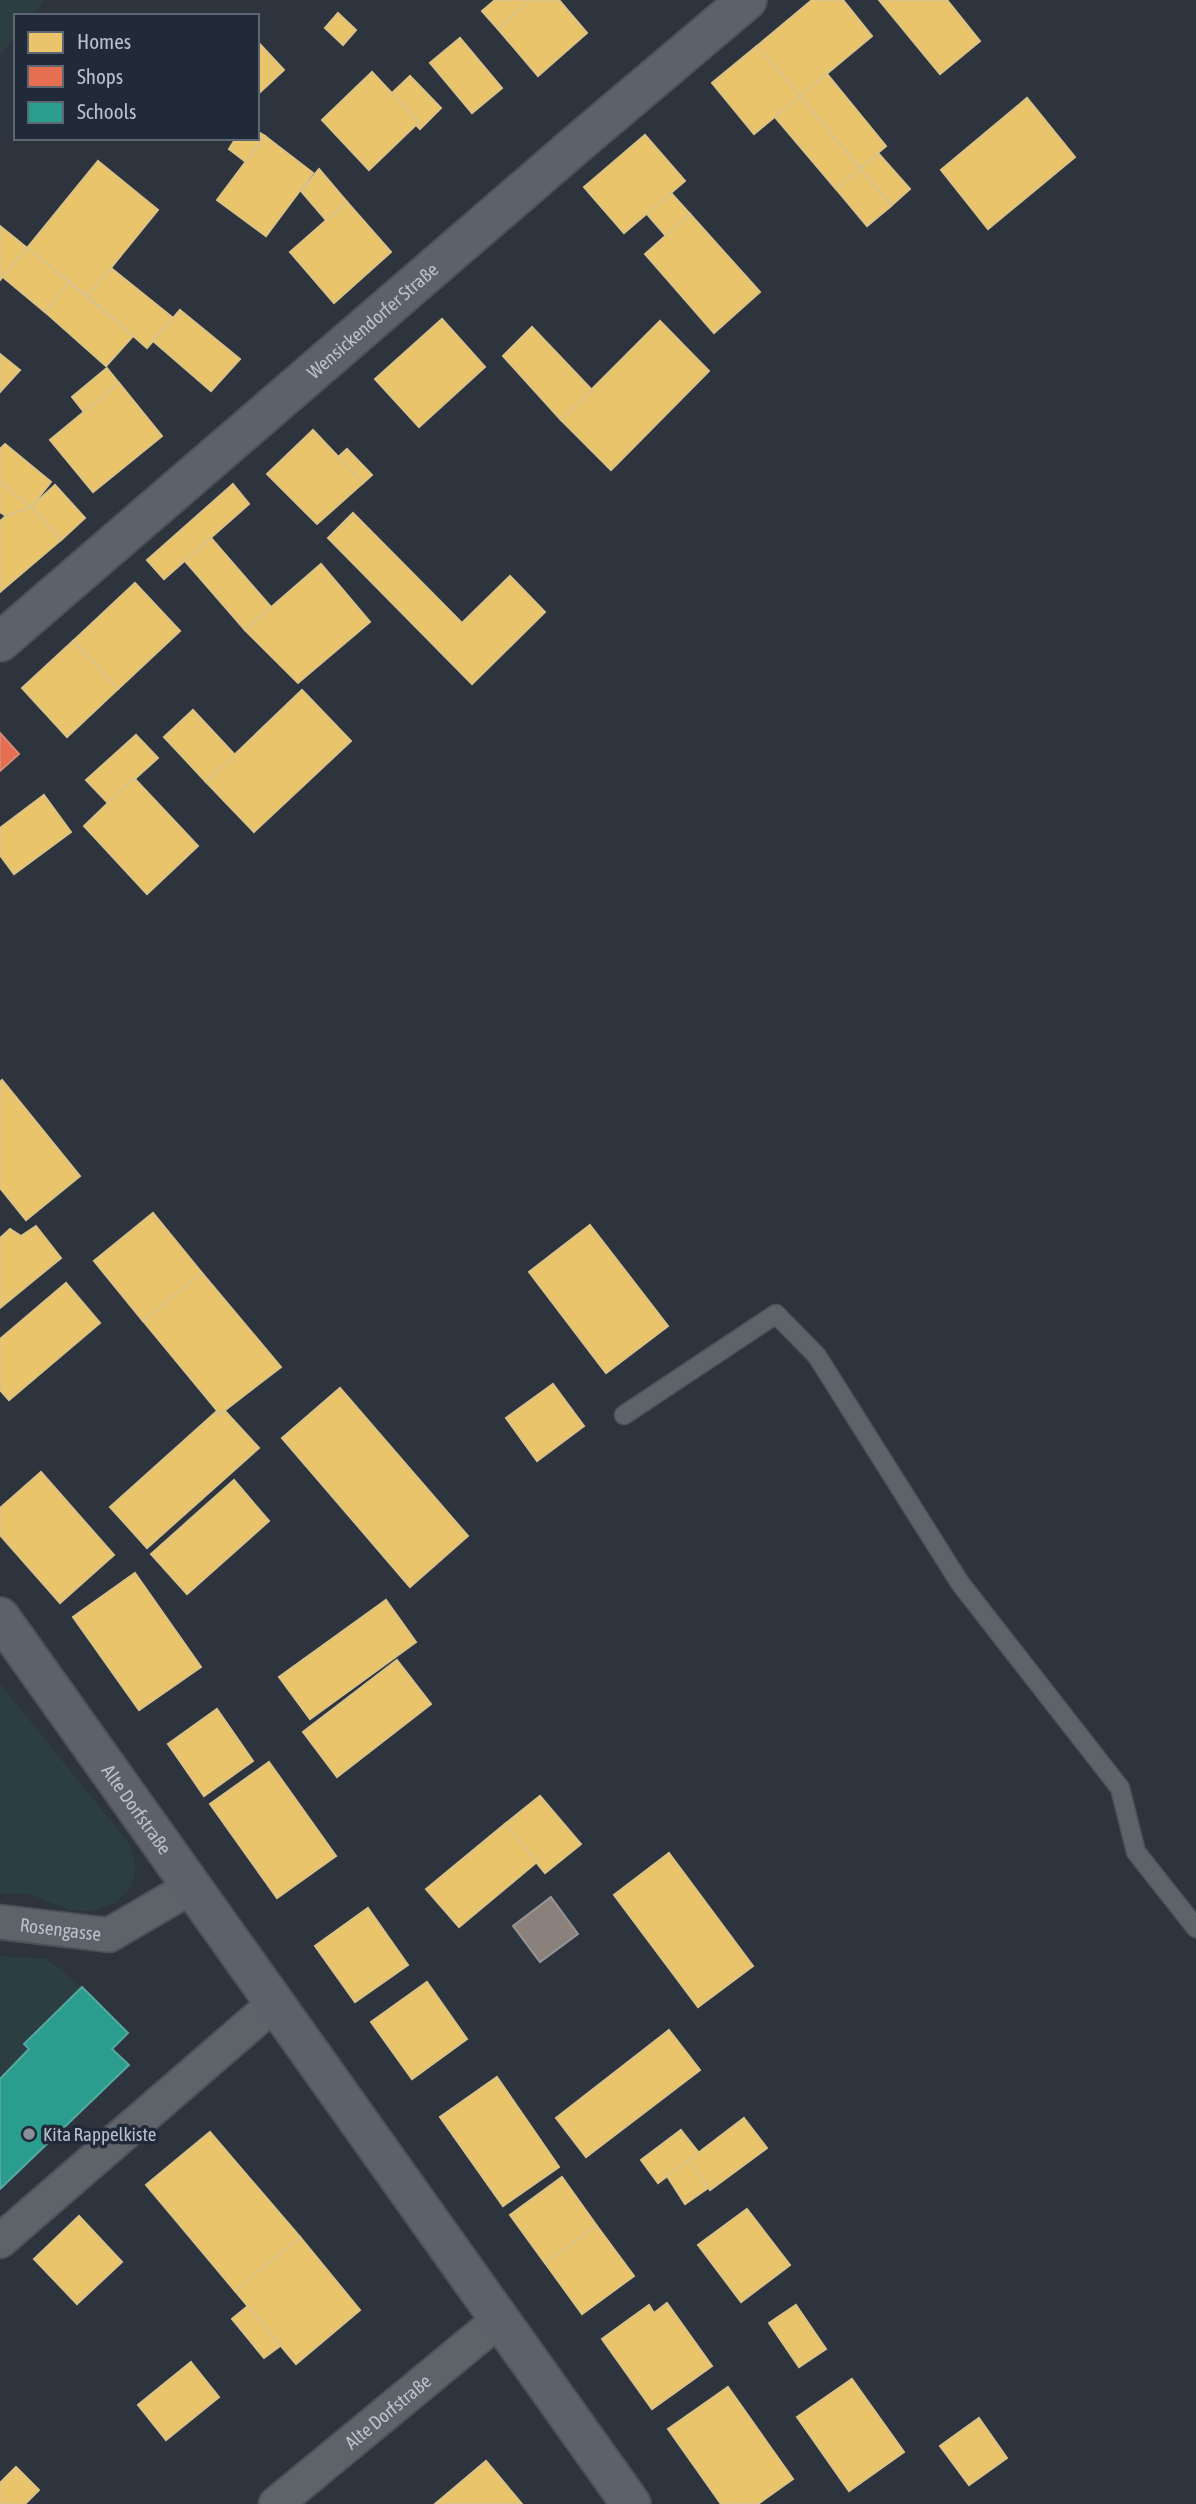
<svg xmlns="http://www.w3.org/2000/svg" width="1196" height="2504" viewBox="0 0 1196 2504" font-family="'Asap Condensed',sans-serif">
<rect width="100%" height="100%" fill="#2e343d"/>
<g fill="#2b3f43">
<polygon points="0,0 44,0 32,16 16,16 16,36 0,55"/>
<polygon points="0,1684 130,1845 136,1869 131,1887 115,1903 91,1911 71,1910 29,1894 0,1893"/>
<polygon points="0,1956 47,1959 82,1987 24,2044 29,2049 0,2079"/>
</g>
<g fill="#e9c46a" stroke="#dbc387" stroke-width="2">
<polygon points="495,0 531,0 498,29 482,11"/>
<polygon points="531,0 559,0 587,33 538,76 498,29"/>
<polygon points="812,0 843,0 872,36 800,96 757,46"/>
<polygon points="879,0 947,0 980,41 940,74"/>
<polygon points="338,13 356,30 343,45 325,28"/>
<polygon points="460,38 502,88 472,113 430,63"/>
<polygon points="257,41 284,70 257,95"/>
<polygon points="757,46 800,96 754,134 712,83"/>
<polygon points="372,72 419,122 369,170 322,120"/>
<polygon points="827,74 886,146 860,168 800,96"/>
<polygon points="410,76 441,108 420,129 416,125 419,122 392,93"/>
<polygon points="800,96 860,169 836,189 775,117"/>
<polygon points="1027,98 1075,157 988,229 941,170"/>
<polygon points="257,131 265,136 246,162 229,149 236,138 257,138"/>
<polygon points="645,135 685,181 624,233 584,187"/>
<polygon points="265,136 313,173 266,236 217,200"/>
<polygon points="878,153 910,189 892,205 860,169"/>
<polygon points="98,161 158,210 88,296 27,248"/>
<polygon points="319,169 347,202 326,220 301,191"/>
<polygon points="860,169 891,206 867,226 836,189"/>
<polygon points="671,193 690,214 666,236 647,214"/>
<polygon points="347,202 391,252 334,303 290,252"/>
<polygon points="690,214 760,292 714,333 645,254"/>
<polygon points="0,226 27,248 0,280"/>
<polygon points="27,248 69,282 45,312 3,277"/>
<polygon points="111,268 173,318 147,348 88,296"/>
<polygon points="69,282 133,336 106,366 45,312"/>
<polygon points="180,310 240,359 211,391 153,341"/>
<polygon points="442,319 485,367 419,427 375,379"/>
<polygon points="660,321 709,371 611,470 561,420"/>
<polygon points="532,327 592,390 561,420 503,356"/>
<polygon points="0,354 20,370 0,392"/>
<polygon points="107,368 119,383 84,412 72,397"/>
<polygon points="119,383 162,436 93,492 50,440"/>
<polygon points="313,430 363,483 317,524 267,474"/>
<polygon points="5,444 51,482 31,507 0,482 0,449"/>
<polygon points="347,449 372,475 363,483 338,457"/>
<polygon points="0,482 31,507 6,516 0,512"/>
<polygon points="233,484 249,504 164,579 147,560"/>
<polygon points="55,485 85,518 61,540 31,507"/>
<polygon points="31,507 61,540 0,592 0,521 6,516"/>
<polygon points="353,513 462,623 510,576 545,612 472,684 328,538"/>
<polygon points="211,538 271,607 245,630 185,561"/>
<polygon points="321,564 370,622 298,683 245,630"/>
<polygon points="135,583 180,631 118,689 73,641"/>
<polygon points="73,641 118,689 67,737 22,688"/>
<polygon points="302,690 351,741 254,832 206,782"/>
<polygon points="193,710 235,755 206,782 164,737"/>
<polygon points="136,735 158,758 108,803 86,780"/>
<polygon points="134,778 198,846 147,894 84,826"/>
<polygon points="44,795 71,832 14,874 0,855 0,828"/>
<polygon points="2,1080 80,1176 26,1220 0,1188 0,1082"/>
<polygon points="153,1213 202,1273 143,1321 94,1261"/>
<polygon points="590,1225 668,1326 606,1373 529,1272"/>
<polygon points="36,1226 61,1258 0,1308 0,1238 10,1229 21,1236"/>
<polygon points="202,1273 281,1367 220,1414 143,1321"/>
<polygon points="66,1283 100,1323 9,1400 0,1390 0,1339"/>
<polygon points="553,1384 584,1426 537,1461 506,1418"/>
<polygon points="340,1388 468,1536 410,1587 282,1438"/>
<polygon points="225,1411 259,1448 147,1548 110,1507 216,1412 220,1416"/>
<polygon points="41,1472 114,1555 60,1603 0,1535 0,1508"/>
<polygon points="234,1480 269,1521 187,1594 151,1554"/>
<polygon points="135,1573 201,1667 139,1710 73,1617"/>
<polygon points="386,1600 416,1642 310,1719 279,1677"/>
<polygon points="397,1660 431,1704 337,1777 303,1732"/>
<polygon points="217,1709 253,1761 204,1796 168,1744"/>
<polygon points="269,1762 336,1856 277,1898 210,1804"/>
<polygon points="540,1796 581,1844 545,1873 505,1824"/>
<polygon points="505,1824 537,1862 459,1927 426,1889"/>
<polygon points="669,1853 753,1966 698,2007 614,1895"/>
<polygon points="368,1908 408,1965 355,2002 315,1946"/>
<polygon points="427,1982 467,2039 412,2079 371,2022"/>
<polygon points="669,2030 700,2070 586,2157 556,2118"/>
<polygon points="497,2077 559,2167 503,2206 440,2117"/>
<polygon points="744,2118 767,2148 710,2190 689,2160"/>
<polygon points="681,2130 699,2153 658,2183 641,2160"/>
<polygon points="210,2132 300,2237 235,2291 146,2185"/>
<polygon points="689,2160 708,2188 685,2204 667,2176"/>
<polygon points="562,2177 597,2226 545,2263 510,2215"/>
<polygon points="747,2209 790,2265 741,2302 698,2245"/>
<polygon points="79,2216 122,2262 77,2304 34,2259"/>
<polygon points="597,2226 634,2276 582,2314 545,2263"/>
<polygon points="300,2237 360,2310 296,2364 235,2291"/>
<polygon points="667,2303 712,2366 652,2409 602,2339 649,2305 654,2313"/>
<polygon points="796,2305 826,2349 799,2367 769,2323"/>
<polygon points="248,2306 280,2346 264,2358 232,2319"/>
<polygon points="191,2362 219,2397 166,2440 138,2405"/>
<polygon points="852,2379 904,2452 849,2491 797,2417"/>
<polygon points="728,2387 793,2479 758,2504 721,2504 668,2429"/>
<polygon points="979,2418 1007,2458 969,2485 940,2446"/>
<polygon points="486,2461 522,2504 435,2504"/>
<polygon points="16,2467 39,2490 25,2504 0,2504 0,2483"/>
</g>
<polygon fill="#e76f51" stroke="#d98876" stroke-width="2" points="0,733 19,754 0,771"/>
<polygon fill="#2a9d8f" stroke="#55a8a1" stroke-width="2" points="82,1987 128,2033 112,2049 129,2065 0,2189 0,2079 29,2049 24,2044"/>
<polygon fill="#8a817c" stroke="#989494" stroke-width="2" points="551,1897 578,1934 540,1962 513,1926"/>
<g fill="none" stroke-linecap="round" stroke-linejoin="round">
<g stroke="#4c5057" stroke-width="21">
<polyline id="lane" points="624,1415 776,1314 817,1356 960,1583 1120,1788 1136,1852 1196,1928"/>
</g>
<g stroke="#4c5057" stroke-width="37">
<g id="street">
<path id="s1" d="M0,1922L109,1935L193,1886"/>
<polyline points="0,2241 275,2003"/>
<path id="s2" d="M276,2504L500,2319"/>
</g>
</g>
<g stroke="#4c5057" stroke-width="42">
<g id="secondary">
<path id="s3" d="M0,642L578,143L747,0"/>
<path id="s4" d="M0,1617L631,2504"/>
</g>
</g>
<use href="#lane" stroke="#5e636a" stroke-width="18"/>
<use href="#street" stroke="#5e636a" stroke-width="33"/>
<use href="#secondary" stroke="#5d6169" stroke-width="38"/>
</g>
<circle fill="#88909a" stroke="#202a38" stroke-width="2.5" cx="29" cy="2134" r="7"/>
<g text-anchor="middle" stroke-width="7" stroke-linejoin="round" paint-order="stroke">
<g font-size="19" fill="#b9c1cc" stroke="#202a38">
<text dy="7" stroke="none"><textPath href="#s3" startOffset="492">Wensickendorfer Straße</textPath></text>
<text dy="7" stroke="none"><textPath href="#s4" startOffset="236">Alte Dorfstraße</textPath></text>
<text dy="7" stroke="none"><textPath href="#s1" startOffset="61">Rosengasse</textPath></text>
<text dy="7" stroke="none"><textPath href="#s2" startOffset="145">Alte Dorfstraße</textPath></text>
</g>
<g font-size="19" fill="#b9c1cc" stroke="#202a38" text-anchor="start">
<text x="43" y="2141">Kita Rappelkiste</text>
</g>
</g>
<rect x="14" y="14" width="245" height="126" fill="#202a38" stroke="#5d6673" stroke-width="2"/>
<rect x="28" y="32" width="35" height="21" fill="#e9c46a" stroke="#5d6673" stroke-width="2"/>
<text x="77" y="49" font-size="21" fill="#b9c1cc">Homes</text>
<rect x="28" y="66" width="35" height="21" fill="#e76f51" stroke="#5d6673" stroke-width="2"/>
<text x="77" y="84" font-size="21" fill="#b9c1cc">Shops</text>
<rect x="28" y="102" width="35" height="21" fill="#2a9d8f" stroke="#5d6673" stroke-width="2"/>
<text x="77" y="119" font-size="21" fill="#b9c1cc">Schools</text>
</svg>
